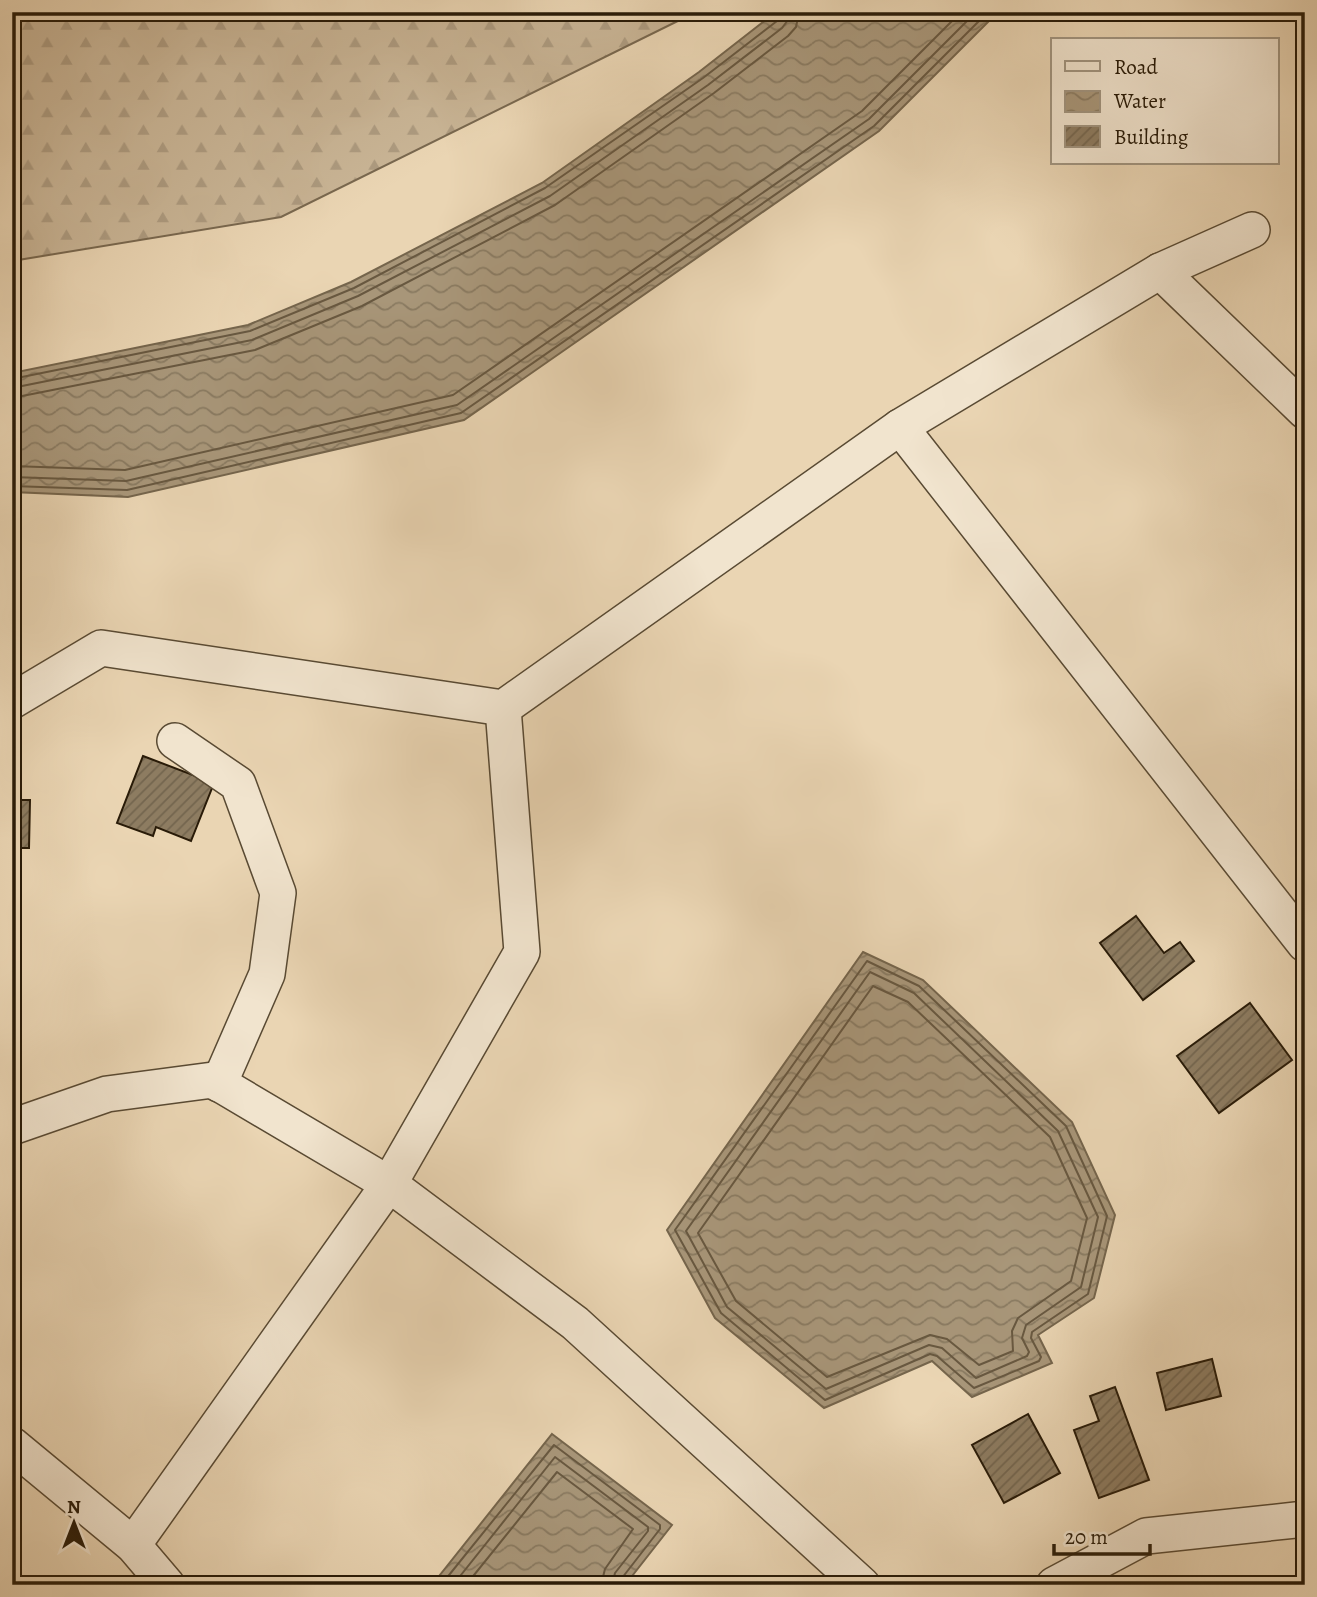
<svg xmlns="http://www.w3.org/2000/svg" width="1317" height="1597" viewBox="0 0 1317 1597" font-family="Alegreya,serif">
<defs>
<pattern id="forest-firs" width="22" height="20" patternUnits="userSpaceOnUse" patternTransform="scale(1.75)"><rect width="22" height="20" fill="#c9b596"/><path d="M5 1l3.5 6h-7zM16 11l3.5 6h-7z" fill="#ad9b80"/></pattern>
<pattern id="water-waves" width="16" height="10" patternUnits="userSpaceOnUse" patternTransform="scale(1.75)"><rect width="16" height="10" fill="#a89679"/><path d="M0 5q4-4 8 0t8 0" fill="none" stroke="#897a61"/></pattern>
<pattern id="building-hatch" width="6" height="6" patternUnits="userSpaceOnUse" patternTransform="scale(1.75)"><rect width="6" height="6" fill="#8d7c61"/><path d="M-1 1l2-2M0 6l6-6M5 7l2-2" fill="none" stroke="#73654e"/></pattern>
</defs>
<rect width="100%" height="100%" fill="#ead5b3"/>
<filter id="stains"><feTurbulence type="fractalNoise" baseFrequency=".00286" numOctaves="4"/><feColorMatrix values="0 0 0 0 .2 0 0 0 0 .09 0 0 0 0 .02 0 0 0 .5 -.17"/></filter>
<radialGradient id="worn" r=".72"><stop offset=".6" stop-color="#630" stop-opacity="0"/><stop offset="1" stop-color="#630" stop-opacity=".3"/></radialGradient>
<polygon fill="url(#forest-firs)" stroke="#79684f" stroke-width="2" points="12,12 696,12 281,217 12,261"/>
<g fill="url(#water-waves)" stroke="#75654c" stroke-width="2">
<polygon points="776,12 998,12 879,131 464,420 128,497 12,492 12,373 248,325 351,282 542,183 699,72"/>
<polygon points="863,952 923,980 1072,1122 1115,1215 1094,1298 1038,1335 1052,1363 972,1397 932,1361 824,1408 715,1318 667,1230"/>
<polygon points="552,1434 672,1525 625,1585 432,1585"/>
</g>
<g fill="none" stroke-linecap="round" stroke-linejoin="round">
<g stroke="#685840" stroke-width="2">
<polyline points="12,379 250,331 354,288 545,188 703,78 777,21 780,12"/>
<polyline points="12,388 252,340 358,296 550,196 708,85 782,28 788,20 789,12"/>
<polyline points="12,398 255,350 362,306 555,205 714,93 788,36 796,27 799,12"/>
<polyline points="12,466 125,470 453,395 862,111 961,12"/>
<polyline points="12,477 126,481 457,405 869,119 976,12"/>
<polyline points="12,486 127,490 461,413 874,126 988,12"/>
<polygon points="867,961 919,986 1066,1126 1107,1216 1088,1294 1032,1332 1031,1338 1041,1357 1039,1361 974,1388 937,1356 930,1354 825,1400 721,1313 675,1230"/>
<polygon points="870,972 914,993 1058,1131 1098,1217 1081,1287 1026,1325 1022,1338 1029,1352 1027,1356 976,1378 942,1348 929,1345 826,1389 727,1307 686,1231"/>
<polygon points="873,986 908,1002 1050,1137 1087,1218 1071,1281 1018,1318 1012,1331 1013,1351 979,1365 947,1339 930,1335 827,1377 736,1301 698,1233"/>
<polyline points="441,1585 554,1445 660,1525 660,1529 622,1578 620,1585"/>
<polyline points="453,1585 555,1457 648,1527 648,1531 615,1573 612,1585"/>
<polyline points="466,1585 557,1472 633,1529 605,1569 601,1585"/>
</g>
</g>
<g fill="url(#building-hatch)" stroke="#291b08" stroke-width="2">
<polygon points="143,756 214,783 191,841 156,827 153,836 117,823"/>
<polygon points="12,800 30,800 29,848 12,848"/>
<polygon points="1136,916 1164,953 1180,942 1194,961 1143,1000 1100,943"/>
<polygon points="1250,1003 1292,1060 1219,1113 1177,1056"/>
<polygon points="1212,1359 1221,1396 1166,1410 1157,1373"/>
<polygon points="1115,1387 1149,1480 1099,1498 1074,1430 1099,1421 1090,1396"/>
<polygon points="1028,1414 1060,1473 1004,1503 972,1445"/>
</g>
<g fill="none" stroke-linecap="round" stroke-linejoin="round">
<g stroke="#594a33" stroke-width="38">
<g id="minor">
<polyline points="1160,271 1305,411"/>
<polyline points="900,427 1305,944"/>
<polyline points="12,701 101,648 503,708 900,427 1160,271 1252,230"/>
<polyline points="175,741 238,784 278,893 267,974 219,1084"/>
<polyline points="12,1127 107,1094 213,1080 389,1184 575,1323 862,1585"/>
<polyline points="12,1445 133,1545 167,1585"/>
<polyline points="133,1545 389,1184 522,952 503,708"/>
<polyline points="1054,1585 1146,1536 1305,1519"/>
</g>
</g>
<use href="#minor" stroke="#f1e4ce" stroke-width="35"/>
</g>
<rect width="1317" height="1597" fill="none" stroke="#ead5b3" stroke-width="42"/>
<rect x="14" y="14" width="1289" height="1569" fill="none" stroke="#291b08" stroke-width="3.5"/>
<rect x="21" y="21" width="1275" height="1555" fill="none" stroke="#291b08" stroke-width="2"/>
<rect x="1051" y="38" width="228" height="126" fill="#f1e4ce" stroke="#a1947f" stroke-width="2"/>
<rect x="1065" y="61" width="35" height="10" fill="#f1e4ce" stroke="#a1947f" stroke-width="2"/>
<text x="1114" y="74" font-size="21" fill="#291b08">Road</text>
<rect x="1065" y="91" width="35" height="21" fill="url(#water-waves)" stroke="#a1947f" stroke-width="2"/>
<text x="1114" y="108" font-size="21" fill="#291b08">Water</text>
<rect x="1065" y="126" width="35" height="21" fill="url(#building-hatch)" stroke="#a1947f" stroke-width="2"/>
<text x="1114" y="144" font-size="21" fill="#291b08">Building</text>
<g transform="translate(74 1523)" stroke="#f1e4ce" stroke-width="5" paint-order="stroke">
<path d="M0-5L12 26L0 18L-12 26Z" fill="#291b08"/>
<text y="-10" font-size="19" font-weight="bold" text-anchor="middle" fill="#291b08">N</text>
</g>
<path d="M1054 1544v10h96v-10" fill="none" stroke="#291b08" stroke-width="3.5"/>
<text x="1065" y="1544" font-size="21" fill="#291b08" stroke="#f1e4ce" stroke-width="5" paint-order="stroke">20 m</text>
<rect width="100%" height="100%" filter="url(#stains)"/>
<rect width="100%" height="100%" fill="url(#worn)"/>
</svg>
